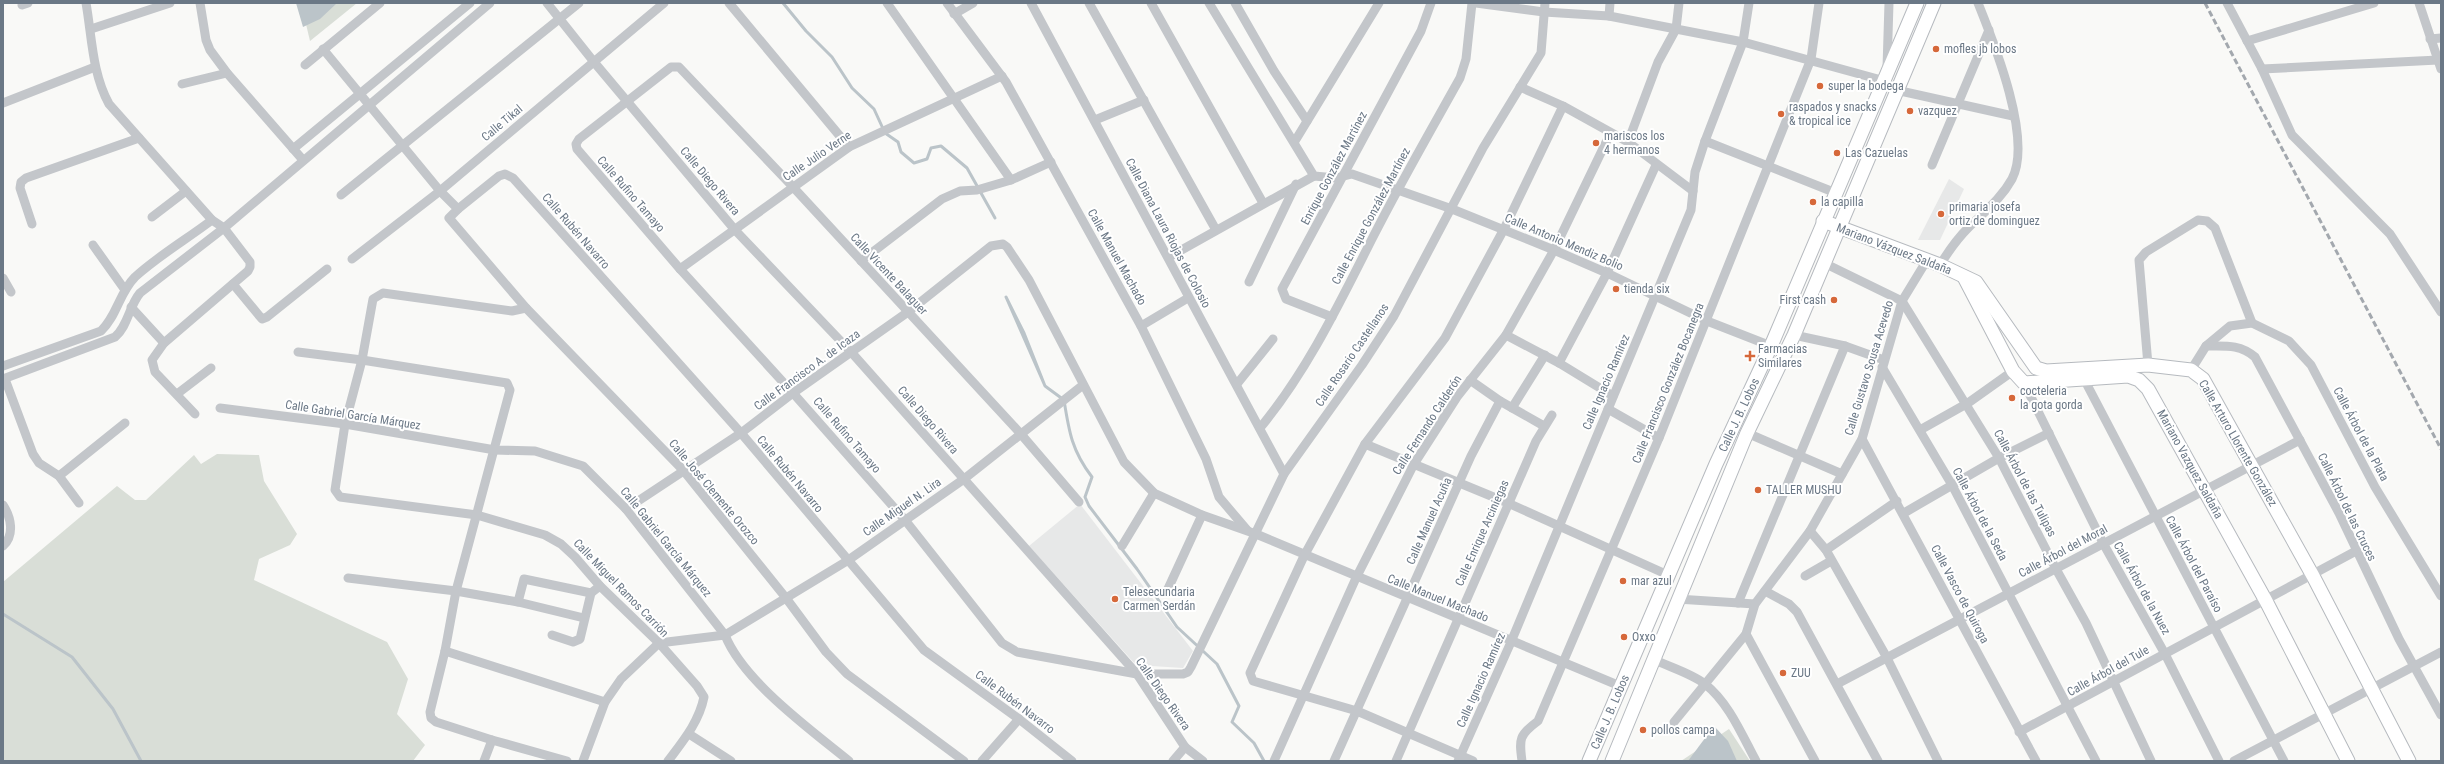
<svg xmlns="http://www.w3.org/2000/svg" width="2444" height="764" viewBox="0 0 2444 764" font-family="'Roboto Condensed',sans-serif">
<rect width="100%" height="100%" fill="#f9f9f7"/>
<g fill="#e7e8e8">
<polygon points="1949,179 1964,189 1940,240 1918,240"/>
<polygon points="1080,504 1193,651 1183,668 1136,665 1029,546"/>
</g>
<g fill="#d9ded7">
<polygon points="301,3 357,3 310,41"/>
<polygon points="217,454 259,455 264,481 297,534 290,545 259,559 254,580 387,642 408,679 397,714 425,745 413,761 3,761 3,582 117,486 135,500 146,500 194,455 201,464"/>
<polygon points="1729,729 1750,761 1681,761"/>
</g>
<g fill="#bbc4c9">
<polygon points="296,3 337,3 320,19 303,27"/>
<polygon points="1714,726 1728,741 1737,761 1688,761"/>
</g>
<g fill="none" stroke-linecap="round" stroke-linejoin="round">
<g stroke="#bbc4c9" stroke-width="3">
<polyline points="783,3 806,31 832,57 852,88 874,109 885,133 898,142 901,152 914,163 927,159 931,148 941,146 967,168 995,218"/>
<path d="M1045,386L1024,333L1006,297L1045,386L1064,400C1069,432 1072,451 1092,477L1085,497L1089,506L1137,569L1177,627L1217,664L1239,706L1232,722L1254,743L1264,761"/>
<polyline points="3,614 72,657 113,709 141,761"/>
</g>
<g stroke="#b6babf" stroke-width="15">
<g id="secondary">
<polyline points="1823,221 1940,265 1976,282 2036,368 2046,371 2148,365 2191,370 2203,379 2313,576 2409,761"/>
<polyline points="1964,277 2013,371 2024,383 2128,376 2139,380 2148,389 2266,601 2348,761"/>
<polyline points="1589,761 1716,464 1771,346 1917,3"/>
<polyline points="1612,761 1747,433 1794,335 1934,3"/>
</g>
</g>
<g stroke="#c3c6ca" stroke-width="9">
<path d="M86,3C92,37 92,73 109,104L212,220L224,228L250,262V267L248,271L164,343L152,360L155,372L195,414"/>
<polyline points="200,3 206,40 210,50 227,73 303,160"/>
<polyline points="547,3 594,62 735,230 852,353 1137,674 1185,747 1203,761"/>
<polyline points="729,3 849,147"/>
<polyline points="887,3 1011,180"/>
<polyline points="947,3 1006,82 1141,326 1206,459 1219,497 1247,530"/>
<polyline points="1031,3 1284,474"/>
<polyline points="1089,3 1216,230"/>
<polyline points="1151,3 1263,203"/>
<polyline points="1209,3 1314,176 1336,178 1352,174 1452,209 1554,250 1607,273 1707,321 1771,346"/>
<polyline points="1235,3 1274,71 1307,121"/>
<polyline points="1476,3 1544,12 1609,16 1743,42 1885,81"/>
<polyline points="2227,3 2262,69 2292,135 2390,234 2441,312"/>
<polyline points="2419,3 2441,69"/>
<polyline points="22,5 28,3"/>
<polyline points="954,14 973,3"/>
<polyline points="1609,16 1610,3"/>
<polyline points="91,29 170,3"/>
<polyline points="2430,39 2441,38"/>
<polyline points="2247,41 2374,3"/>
<polyline points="323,49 440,191 458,209 449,218 526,308 683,470 786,598 826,652 847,674 964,761"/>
<polyline points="305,65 380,3"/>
<polyline points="1887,68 1889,3"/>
<polyline points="2262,69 2438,60"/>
<polyline points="182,84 227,73"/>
<polyline points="1520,87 1563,106 1628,142 1693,191"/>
<polyline points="1896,90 2013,116"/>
<polyline points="3,103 95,67"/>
<polyline points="1095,120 1144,100"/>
<polyline points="1295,141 1379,3"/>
<polyline points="1705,141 1836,193"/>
<polyline points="1628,142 1658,62 1676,29 1679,3"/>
<polyline points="293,149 470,3"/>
<polyline points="1932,165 1989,30"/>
<polyline points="341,195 579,3"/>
<polyline points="458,209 499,176 505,174 513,178 741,433 924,650 1019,719 1072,761"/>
<polyline points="152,217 186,191"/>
<polyline points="32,224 20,188 21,182 26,178 139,138"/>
<polyline points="93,245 125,290"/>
<polyline points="1169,257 1314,176"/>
<polyline points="352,259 440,191 664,3"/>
<polyline points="861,261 942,199 960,191 977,190 1011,180 1051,162"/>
<polyline points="1824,263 1902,301 1999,458 2056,569 2086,623 2151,761"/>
<path d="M1940,265C1948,252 1957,239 1968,228C1984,212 2001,199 2012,179C2033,139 1994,43 1978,3"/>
<polyline points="680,269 849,147 1002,76"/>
<polyline points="3,278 11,292"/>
<polyline points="1249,282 1296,184"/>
<polyline points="233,284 262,319 267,317 327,269"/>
<polyline points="131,307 164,343"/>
<path d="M526,308L512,311L383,293L373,299L362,360L345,424L335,490L340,497L477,515L545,535L561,544L575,557L600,586L659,643L697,686L704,697C699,722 683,741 668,761"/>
<polyline points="1332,317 1286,299 1282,289 1421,31 1431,3"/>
<polyline points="1141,326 1188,298"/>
<polyline points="1506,335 1559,363 1613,396"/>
<polyline points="1794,335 1845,346 1884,360"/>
<path d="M2206,346C2225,346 2240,344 2255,357L2339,513L2399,639L2441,715"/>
<polyline points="298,352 362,360 507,383 510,390 456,591 445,651 430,712 431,718 436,722 492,740 567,761"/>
<polyline points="1559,363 1607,273 1656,165"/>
<polyline points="2148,365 2139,260 2146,252 2198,220 2207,221 2215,228 2252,323"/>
<path d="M3,366L101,331C117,316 119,293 135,277C158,256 187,239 212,220"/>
<polyline points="1882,367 1952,485 2096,761"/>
<polyline points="2191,370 2206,346 2230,326 2252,323 2289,341 2311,365 2375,487 2441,596"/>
<path d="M3,379L115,337C128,326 129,306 140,293L224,228L490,3"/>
<polyline points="5,379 33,454 39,463 59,476 79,503"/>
<polyline points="2084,379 2284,761"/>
<polyline points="1470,380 1500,401 1544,426"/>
<polyline points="2024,383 2103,543 2165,654 2219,761"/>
<polyline points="1237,384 1273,339"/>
<polyline points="177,394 211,368"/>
<path d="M220,408L345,424L495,450L535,451L583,466L626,509L725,635C743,681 811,730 849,761"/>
<polyline points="1512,408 1545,355"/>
<polyline points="1608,409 1659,438"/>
<path d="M1260,428C1308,370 1340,302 1374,235C1401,182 1431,130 1460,78L1466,59L1472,3"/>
<polyline points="1920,430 1968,403 2013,371"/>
<polyline points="1747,433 1842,474"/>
<polyline points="1862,439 2036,761"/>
<polyline points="1365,444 1508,503 1668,575"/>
<polyline points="59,476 125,423"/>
<polyline points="1079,502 1020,433 793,187 679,67 671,67 579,139 576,144 577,149 680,269 793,393 905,520 1002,643 1017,652 1137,674 1183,674 1188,672 1191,667 1284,474 1362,365 1394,316 1483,148 1541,53 1545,3"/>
<path d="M3,505C11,517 15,535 3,546"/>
<polyline points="626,509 741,433 793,393 908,312 991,246 1003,244 1007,247 1029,280 1124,462 1154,493 1202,515 1256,534 1620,686"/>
<polyline points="1904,513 1999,458 2049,433"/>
<polyline points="1810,531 1826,550 1886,656 1938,761"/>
<polyline points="1122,546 1154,493"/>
<polyline points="1826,550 1897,501"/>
<polyline points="1805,576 1831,561"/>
<polyline points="348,578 456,591 518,602 584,618"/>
<polyline points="1167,591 1202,515"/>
<polyline points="1765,591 1789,604 1797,612 1878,761"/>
<polyline points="1677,599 1755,604"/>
<polyline points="518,602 524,579 591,593 600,586"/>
<polyline points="1738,603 1845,346"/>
<polyline points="1746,634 1815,761"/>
<polyline points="552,635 573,642 580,639 591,593"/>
<polyline points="445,651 605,702"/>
<path d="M1653,659C1669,667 1691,673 1705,684C1729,703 1742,735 1756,761"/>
<polyline points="1837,684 2300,440"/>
<polyline points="1674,722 1746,634 1755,604 1810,531 1862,439 1902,301 1927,260"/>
<polyline points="2019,732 2356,551"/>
<polyline points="689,734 731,761"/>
<polyline points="484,761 492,740"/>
<polyline points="583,761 605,702 621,679 659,643 725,635 847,561 964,479 1083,385"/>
<polyline points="982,761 1019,719"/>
<polyline points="1173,761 1185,747"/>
<polyline points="1274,761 1356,578 1414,464 1457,397 1506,335 1554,250 1610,134"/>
<polyline points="1334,761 1471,456 1500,401"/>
<polyline points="1396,761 1536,441 1552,415"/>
<polyline points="1458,761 1511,642 1691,210 1695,172 1705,141 1743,42 1749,3"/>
<polyline points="1473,761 1357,711 1253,681 1250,673 1304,556 1365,444 1445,338 1504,229 1563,106"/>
<path d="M1522,761C1519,739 1519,735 1538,721L1659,438L1811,59L1819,3"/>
<polyline points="2234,761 2441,652"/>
</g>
<use href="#secondary" stroke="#fff" stroke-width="13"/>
<polyline stroke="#a3a8ae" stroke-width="3" stroke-dasharray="6 3" stroke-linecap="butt" points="2205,3 2441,449"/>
</g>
<g fill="#d6683a" stroke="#fff" stroke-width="1.5">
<circle cx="1936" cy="49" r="4"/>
<circle cx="1820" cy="86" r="4"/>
<circle cx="1910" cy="111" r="4"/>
<circle cx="1781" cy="114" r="4"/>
<circle cx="1596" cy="143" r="4"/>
<circle cx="1837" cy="153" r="4"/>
<circle cx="1813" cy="202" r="4"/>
<circle cx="1941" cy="214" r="4"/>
<circle cx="1616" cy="289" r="4"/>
<circle cx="1834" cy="300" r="4"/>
<path d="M1748 350h4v4h4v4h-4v4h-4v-4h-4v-4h4z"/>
<circle cx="2012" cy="398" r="4"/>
<circle cx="1758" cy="490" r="4"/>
<circle cx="1623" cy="581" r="4"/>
<circle cx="1115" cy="599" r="4"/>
<circle cx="1624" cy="637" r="4"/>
<circle cx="1783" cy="673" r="4"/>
<circle cx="1643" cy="730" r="4"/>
</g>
<g text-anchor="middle" stroke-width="4" stroke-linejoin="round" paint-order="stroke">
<g font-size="12" fill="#6b7886" stroke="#fff" text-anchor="start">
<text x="1944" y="53">mofles jb lobos</text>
<text x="1828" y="90">super la bodega</text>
<text x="1789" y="111">raspados y snacks<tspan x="1789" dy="14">&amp; tropical ice</tspan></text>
<text x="1918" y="115">vazquez</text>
<text x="1604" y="140">mariscos los<tspan x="1604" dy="14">4 hermanos</tspan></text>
<text x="1845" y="157">Las Cazuelas</text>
<text x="1821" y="206">la capilla</text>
<text x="1949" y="211">primaria josefa<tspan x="1949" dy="14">ortiz de dominguez</tspan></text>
<text x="1624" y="293">tienda six</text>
<text x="1826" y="304" text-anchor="end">First cash</text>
<text x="1758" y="353">Farmacias<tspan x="1758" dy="14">Similares</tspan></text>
<text x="2020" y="395">cocteleria<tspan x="2020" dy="14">la gota gorda</tspan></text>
<text x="1766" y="494">TALLER MUSHU</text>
<text x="1631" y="585">mar azul</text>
<text x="1123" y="596">Telesecundaria<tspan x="1123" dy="14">Carmen Serdán</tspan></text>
<text x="1632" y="641">Oxxo</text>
<text x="1791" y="677">ZUU</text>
<text x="1651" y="734">pollos campa</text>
</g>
<g font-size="12" fill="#6b7886" stroke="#fff">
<text transform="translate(502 123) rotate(-40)" y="4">Calle Tikal</text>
<text transform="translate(817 156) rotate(-34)" y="4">Calle Julio Verne</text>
<text transform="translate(1334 168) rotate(-62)" y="4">Enrique González Martínez</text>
<text transform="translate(710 181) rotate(50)" y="4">Calle Diego Rivera</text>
<text transform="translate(631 194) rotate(49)" y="4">Calle Rufino Tamayo</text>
<text transform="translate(1371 216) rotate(-62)" y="4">Calle Enrique González Martínez</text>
<text transform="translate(576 231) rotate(49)" y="4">Calle Rubén Navarro</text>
<text transform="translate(1168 233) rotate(62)" y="4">Calle Diana Laura Riojas de Colosio</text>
<text transform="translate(1564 242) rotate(23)" y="4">Calle Antonio Mendiz Bolio</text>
<text transform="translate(1894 249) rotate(21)" y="4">Mariano Vázquez Saldaña</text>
<text transform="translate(1117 257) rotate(61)" y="4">Calle Manuel Machado</text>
<text transform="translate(889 274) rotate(47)" y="4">Calle Vicente Balaguer</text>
<text transform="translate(1352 355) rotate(-56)" y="4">Calle Rosario Castellanos</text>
<text transform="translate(1869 368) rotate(-73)" y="4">Calle Gustavo Sousa Acevedo</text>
<text transform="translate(807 370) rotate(-36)" y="4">Calle Francisco A. de Icaza</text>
<text transform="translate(1606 382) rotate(-67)" y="4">Calle Ignacio Ramírez</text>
<text transform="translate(1668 383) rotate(-68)" y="4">Calle Francisco González Bocanegra</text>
<text transform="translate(353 415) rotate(9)" y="4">Calle Gabriel García Márquez</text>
<text transform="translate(1739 415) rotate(-65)" y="4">Calle J. B. Lobos</text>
<text transform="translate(928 420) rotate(49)" y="4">Calle Diego Rivera</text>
<text transform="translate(1427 425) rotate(-57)" y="4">Calle Fernando Calderón</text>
<text transform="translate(2361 434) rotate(62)" y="4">Calle Árbol de la Plata</text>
<text transform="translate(847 435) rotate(49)" y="4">Calle Rufino Tamayo</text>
<text transform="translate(2238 443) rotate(60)" y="4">Calle Arturo Llorente González</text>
<text transform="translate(2190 464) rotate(61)" y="4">Mariano Vazquez Saldaña</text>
<text transform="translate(790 474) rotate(50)" y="4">Calle Rubén Navarro</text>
<text transform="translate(2025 483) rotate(62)" y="4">Calle Árbol de las Tulipas</text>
<text transform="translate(714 492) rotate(50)" y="4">Calle José Clemente Orozco</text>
<text transform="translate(902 507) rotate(-35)" y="4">Calle Miguel N. Lira</text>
<text transform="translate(2347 507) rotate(64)" y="4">Calle Árbol de las Cruces</text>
<text transform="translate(1980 514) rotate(62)" y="4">Calle Árbol de la Seda</text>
<text transform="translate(1429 521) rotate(-66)" y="4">Calle Manuel Acuña</text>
<text transform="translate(1482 533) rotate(-66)" y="4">Calle Enrique Arciniegas</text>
<text transform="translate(666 542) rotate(51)" y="4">Calle Gabriel García Márquez</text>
<text transform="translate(2063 551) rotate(-28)" y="4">Calle Árbol del Moral</text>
<text transform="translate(2194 564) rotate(62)" y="4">Calle Árbol del Paraíso</text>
<text transform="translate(621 588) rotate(46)" y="4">Calle Miguel Ramos Carrión</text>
<text transform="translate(2142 588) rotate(61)" y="4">Calle Árbol de la Nuez</text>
<text transform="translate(1960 594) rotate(62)" y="4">Calle Vasco de Quiroga</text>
<text transform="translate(1438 598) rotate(22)" y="4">Calle Manuel Machado</text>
<text transform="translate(2108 671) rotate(-29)" y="4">Calle Árbol del Tule</text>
<text transform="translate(1481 680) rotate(-66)" y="4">Calle Ignacio Ramírez</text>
<text transform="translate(1163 694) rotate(55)" y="4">Calle Diego Rivera</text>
<text transform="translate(1015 702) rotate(37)" y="4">Calle Rubén Navarro</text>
<text transform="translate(1610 712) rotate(-67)" y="4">Calle J. B. Lobos</text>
</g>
</g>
<rect width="2444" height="764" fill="none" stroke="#6b7886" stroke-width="8"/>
</svg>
